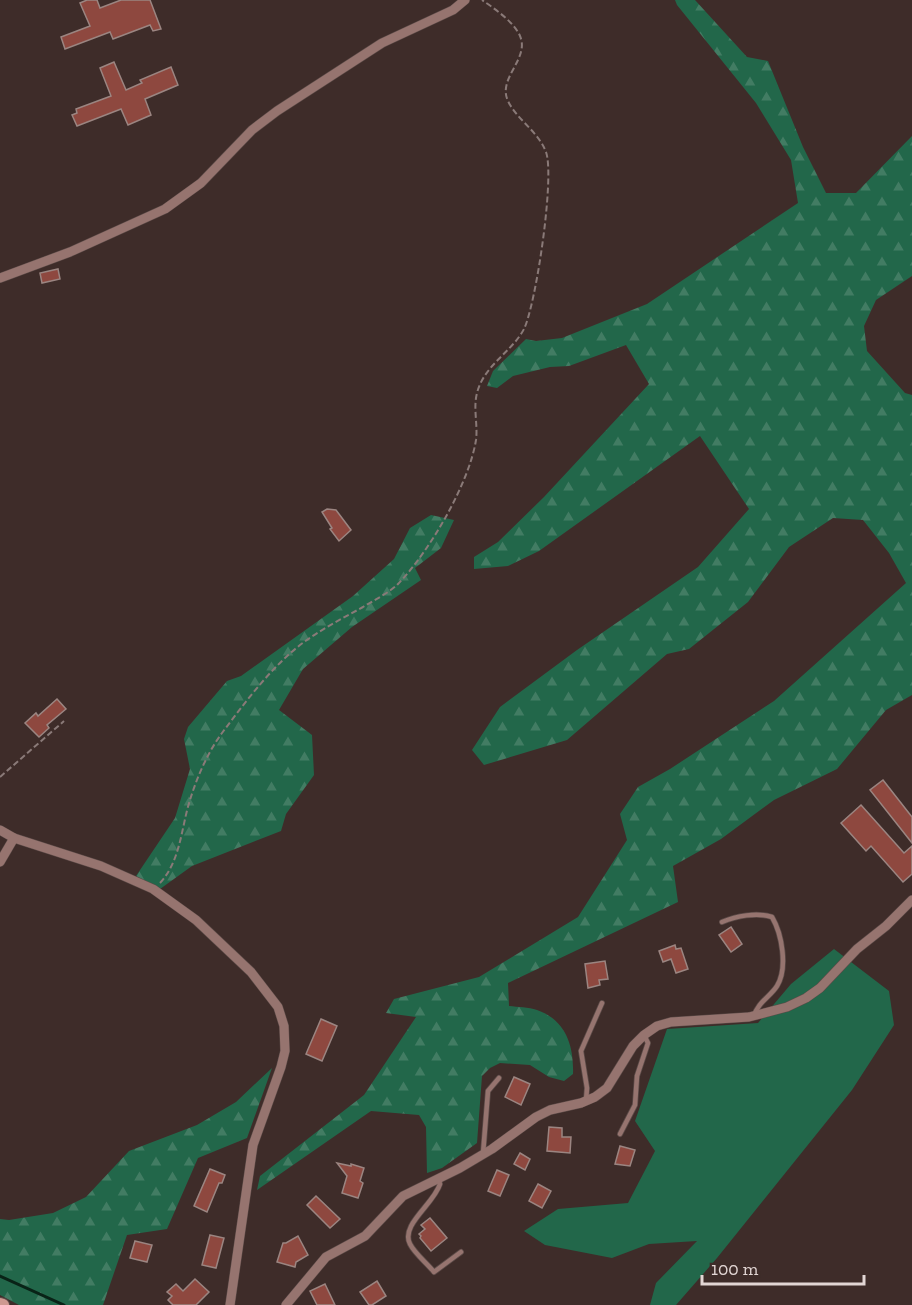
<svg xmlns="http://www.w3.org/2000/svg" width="912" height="1305" viewBox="0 0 912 1305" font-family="'Zilla Slab',serif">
<defs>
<pattern id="forest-firs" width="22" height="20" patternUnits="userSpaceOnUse" patternTransform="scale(1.5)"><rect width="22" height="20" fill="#22674a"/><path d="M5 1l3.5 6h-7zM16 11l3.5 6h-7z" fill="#427c63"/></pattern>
</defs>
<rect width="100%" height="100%" fill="#3e2c29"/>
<polygon fill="#22674a" points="834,949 889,991 894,1025 852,1090 717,1258 676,1305 650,1305 656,1283 697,1241 649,1244 612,1258 545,1245 524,1231 558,1209 628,1203 655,1151 635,1121 667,1029 758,1023 791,984"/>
<g fill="url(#forest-firs)">
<path d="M675,0H695L747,57L768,61L803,147L826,193H856L912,136V276L876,300L864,326L867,351L905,393L912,395V695L886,710L837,769L774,800L721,839L673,866L678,902L508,983L509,1006C518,1007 528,1007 537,1010C566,1020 574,1046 573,1074L564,1081L549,1077L530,1065L500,1063L490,1068L482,1076L477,1143L442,1168L427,1173L426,1127L419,1115L371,1111L257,1190L260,1176L364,1095L416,1017L386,1013L394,999L479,977L578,917L627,840L620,814L638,787L670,769L774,701L906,583L889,553L863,520L833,518L789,547L748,602L689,649L667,654L567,740L484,765L472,750L500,707L577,650L698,567L749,509L700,436L539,551L508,566L474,569V557L498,542L544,497L649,384L626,345L569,366L550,367L513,376L497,388L487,386L493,371L526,339L536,341L562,338L647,304L798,203L791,160L756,103L677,5Z"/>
<polygon points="431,515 454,520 441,548 415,568 421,580 352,627 303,669 279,710 312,735 314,775 286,814 281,831 192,866 160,889 136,876 175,818 190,769 184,739 188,727 227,681 241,676 353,596 394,559 410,528"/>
<polygon points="272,1068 247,1138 198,1158 167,1229 127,1235 103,1305 19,1305 0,1295 0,1219 9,1220 53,1213 86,1197 129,1151 197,1125 236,1102"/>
</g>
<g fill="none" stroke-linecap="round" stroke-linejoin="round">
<polyline stroke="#092317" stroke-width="3" points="0,1276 64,1305"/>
</g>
<g fill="#8e483f" stroke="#9b8581" stroke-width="1.5">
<polygon points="87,0 97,0 100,8 121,0 150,0 161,29 153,31 150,25 113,39 110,32 65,49 61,37 90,26 80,3"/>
<polygon points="114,62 126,90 142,83 140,80 171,67 178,85 145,99 151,115 128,125 121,109 77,126 72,115 77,113 76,109 111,96 100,68"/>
<polygon points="58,269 60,279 42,283 40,273"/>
<polygon points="327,509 336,510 351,530 339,541 330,529 332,528 322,512"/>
<polygon points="57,699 66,709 47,725 49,728 39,737 25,723 36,713 38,716"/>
<polygon points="883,780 912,817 912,843 870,790"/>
<polygon points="861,805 904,853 912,846 912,874 903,882 871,846 866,851 841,823"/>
<polygon points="731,927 742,944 731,952 719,935"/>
<polygon points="675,945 676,949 681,948 688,969 676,973 671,959 663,962 659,951"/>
<polygon points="605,961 608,979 599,980 600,985 588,988 585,964"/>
<polygon points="321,1019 337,1026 322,1061 306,1054"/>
<polygon points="514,1077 530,1084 521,1105 505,1097"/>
<polygon points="549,1127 562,1128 562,1137 571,1137 570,1153 547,1151"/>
<polygon points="620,1146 635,1150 630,1166 615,1164"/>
<polygon points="520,1153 530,1159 525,1170 514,1164"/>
<polygon points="337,1163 351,1166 351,1164 364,1168 360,1181 363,1183 358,1198 342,1193 347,1176"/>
<polygon points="210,1169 225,1175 222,1183 219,1183 207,1212 194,1206"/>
<polygon points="497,1170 509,1175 500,1196 488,1191"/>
<polygon points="538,1184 551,1191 542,1208 529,1201"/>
<polygon points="316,1196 340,1219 330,1228 307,1205"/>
<polygon points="430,1218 447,1238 431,1251 420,1238 421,1236 419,1234 425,1229 421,1225"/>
<polygon points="210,1235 224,1238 216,1268 202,1265"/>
<polygon points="298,1236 308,1255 296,1262 295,1267 277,1262 283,1243 286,1243"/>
<polygon points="135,1241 152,1245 147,1262 130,1258"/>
<polygon points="195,1279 209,1292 196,1305 173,1305 168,1300 172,1296 167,1292 176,1284 183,1291"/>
<polygon points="377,1281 386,1296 372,1305 369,1305 360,1292"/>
<polygon points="325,1284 335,1305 317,1305 310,1291"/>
</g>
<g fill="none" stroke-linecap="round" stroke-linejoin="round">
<g stroke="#5c4b48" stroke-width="6">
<g id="lane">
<path d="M722,922C736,916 757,912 772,917C782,934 788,968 777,986C770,997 758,1002 754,1016"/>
<polyline points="586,1101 587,1088 581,1051 602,1003"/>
<polyline points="620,1134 635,1105 637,1076 648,1043 644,1035"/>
<polyline points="483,1154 488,1091 499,1078"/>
<path d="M438,1178L440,1184C434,1204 400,1225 410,1244C415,1254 427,1263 434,1272L461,1252"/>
</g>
</g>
<g stroke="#5c4b48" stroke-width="10">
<g id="street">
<polyline points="0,278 70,252 165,209 201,183 252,130 277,111 382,43 453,10 465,0"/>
<polyline points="0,830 14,838 101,866 153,889 196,920 251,972 278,1007 284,1026 285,1051 281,1067 253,1145 230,1305"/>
<polyline points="0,862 14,838"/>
<polyline points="286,1305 326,1257 365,1236 403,1196 460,1168 492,1149 536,1117 550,1110 581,1103 595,1097 607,1088 633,1046 644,1035 657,1026 671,1022 749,1017 787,1007 806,998 820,988 857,949 886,926 912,900"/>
</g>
</g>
<g stroke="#5c4b48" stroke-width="14">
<polyline id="secondary" points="0,1304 3,1305"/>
</g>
<g stroke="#8a7a78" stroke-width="2" stroke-dasharray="6 3" stroke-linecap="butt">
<polyline points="0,777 64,721"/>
<path d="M160,883C181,860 181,828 190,800C197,777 208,752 222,733C246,701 272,666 304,642C322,629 343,618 363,607C374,600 389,593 398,584C429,552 469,484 476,440C478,425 473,408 477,393C484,365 512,352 524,329C536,304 555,177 546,152C538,131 517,120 508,101C497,78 530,59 520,36C514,22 495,9 482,0"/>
</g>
<use href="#lane" stroke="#96746f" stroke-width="4.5"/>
<use href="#street" stroke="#96746f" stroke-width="9"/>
<use href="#secondary" stroke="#cf9991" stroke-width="12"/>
</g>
<path d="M702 1275v9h162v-9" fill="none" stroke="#e2d6d4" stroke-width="3"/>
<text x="711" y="1275" font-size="18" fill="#e2d6d4" stroke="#3e2c29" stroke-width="4.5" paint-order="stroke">100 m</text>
</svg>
